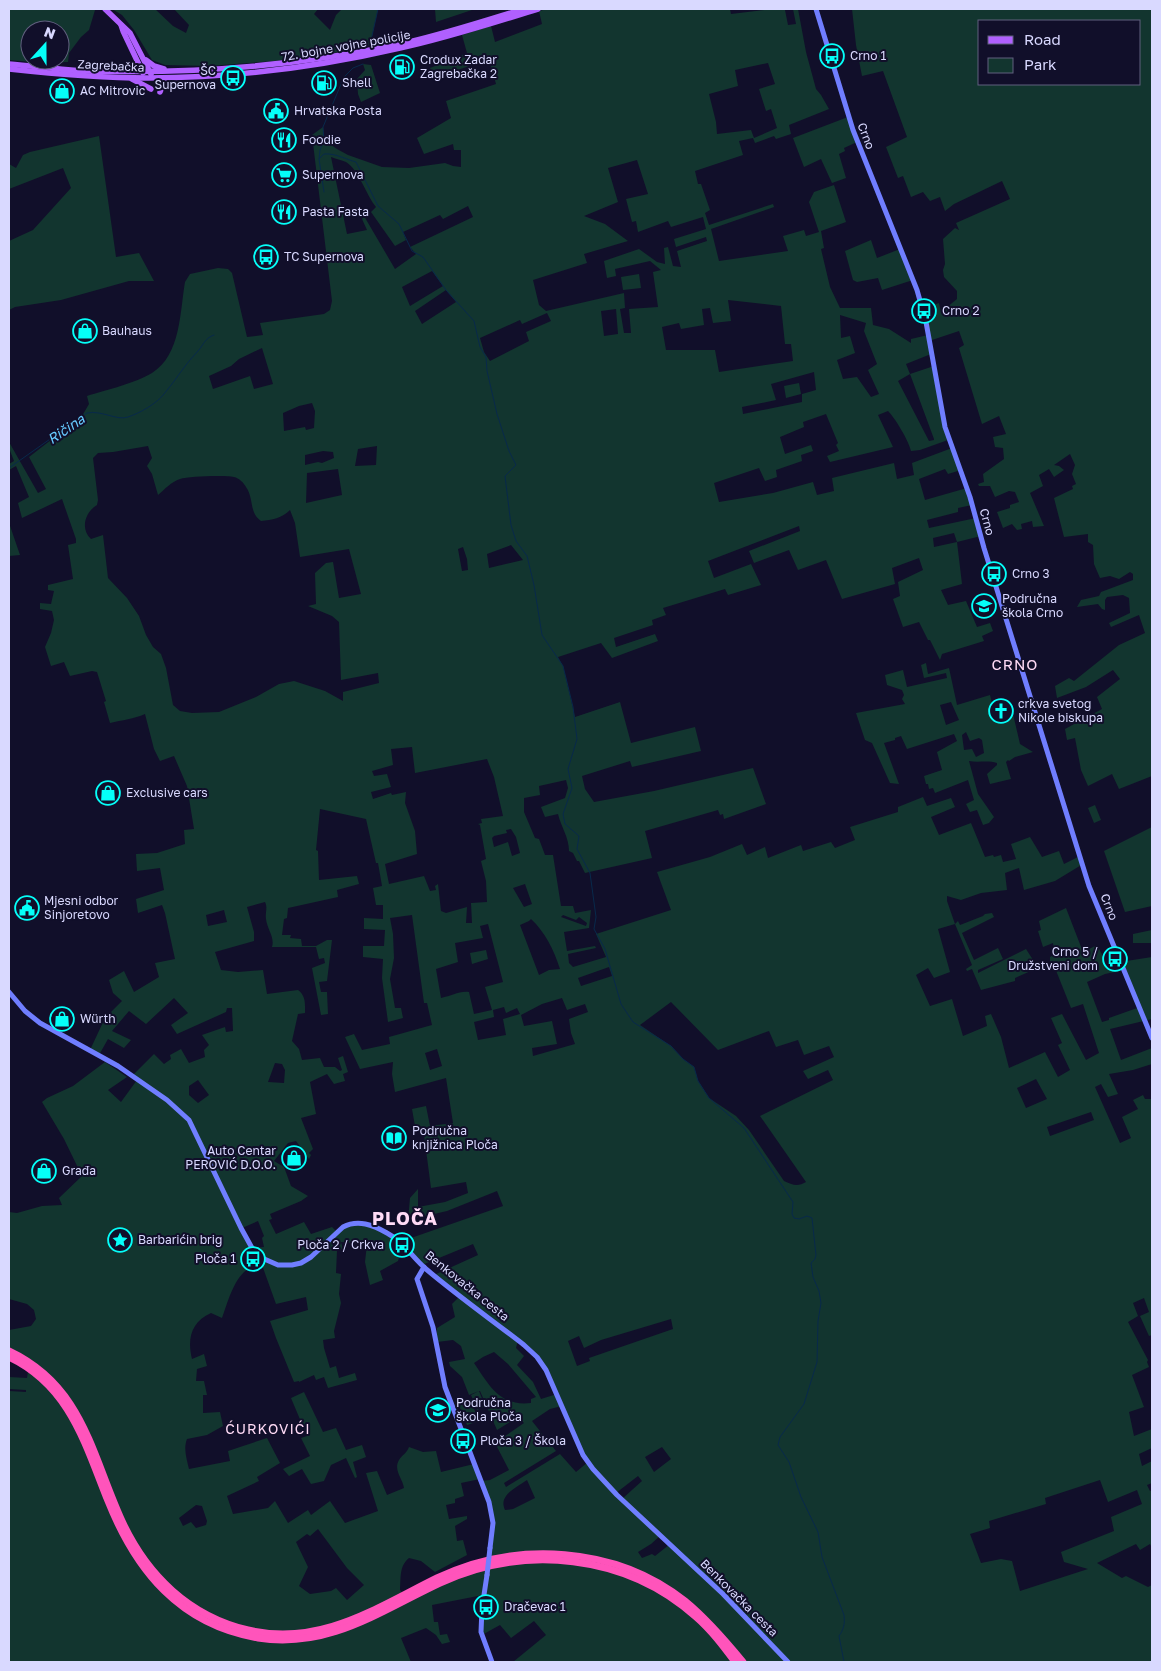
<svg xmlns="http://www.w3.org/2000/svg" width="1161" height="1671" viewBox="0 0 1161 1671" font-family="'Golos Text',sans-serif">
<rect width="100%" height="100%" fill="#110f2a"/>
<g fill="#12352f" fill-rule="evenodd">
<path d="M9,9H94L95,10L89,30L81,37L69,53L68,62L44,63L9,60ZM30,30H60V60H30Z"/>
<polygon points="112,9 155,9 173,26 186,33 189,25 174,9 318,9 314,14 330,30 336,15 342,9 378,9 370,45 319,56 274,61 209,66 165,65 152,60 134,30 122,15"/>
<polygon points="435,9 472,9 472,10 436,22"/>
<path d="M547,9H730L731,14L772,9H798L806,52L816,89L821,95L829,109L789,125L791,134L776,139L774,136L755,143L753,138L739,141L743,155L695,171L698,184H701L710,210L705,213L709,225L773,204L774,207L711,229L719,261L788,251L783,236L804,230L806,236L819,232L809,202L814,192L834,185L846,222L821,231L824,248L821,249L830,287L840,308H871L873,325L889,329L911,343V339L928,335L922,309L939,303L941,312L957,299V291L944,277L943,270L945,264L943,239L955,228L959,230L956,223L1010,199L1002,181L954,204L945,211L940,197L930,201L923,192L911,197L903,176L898,178L886,147L907,137L883,71L862,76L856,45L852,9H1152V776L1119,789L1112,774L1088,786L1081,770L1075,738L1067,740L1065,729L1102,709L1097,697L1120,679L1113,670L1086,687L1057,698L1055,686L1069,678L1074,681L1119,645L1145,633L1139,615L1111,627L1109,623L1130,613L1129,598L1123,595L1107,597L1105,600V610L1102,609L1098,604L1077,607L1081,600L1099,596L1101,592L1133,580V574L1130,572L1119,579L1110,576L1100,578L1094,564L1093,545L1088,542V534L1064,537L1054,498L1073,489L1072,486L1076,484L1072,474L1075,465L1070,454L1054,465L1059,466L1064,470L1054,477L1049,469L1039,475L1043,486L1030,493L1044,526L1033,527L1032,521L1021,524L1022,529L1017,530L1012,524L1003,528L997,512L1010,508V505L1019,502L1015,492L1009,491L995,497L990,486H979L978,484L984,482L983,474L1004,459L1003,448L995,447L993,437L1006,434L999,416L982,424L959,348L964,345L959,331L929,341L931,354L906,364L910,374L934,366L948,440L920,450L911,451C909,441 895,418 888,411L878,415L893,447L830,462L827,456L839,451L836,445L838,443L826,414L803,422L804,427L780,437L785,454L811,445L813,451L801,455L802,461L776,470L777,477L765,481L759,468L714,483L719,502L773,493L813,482L817,495L834,491L832,478L894,463L897,479L914,475L912,463L952,448L961,470L948,474L945,469L919,479L925,500L967,488L972,505L958,508V512L927,520L929,528L976,518L981,536L957,542L962,584L941,590L948,605L966,601L977,627L990,623L993,631L982,636L984,641L942,654L940,660L930,640H928L919,622L903,627L893,599L900,596L898,582L923,570L919,558L892,568L895,584L842,599L826,560L798,570L789,550L754,563L749,551L800,531L799,526L708,561L714,578L751,564L761,585L728,595L725,589L663,608L666,615L652,620L653,625L614,638L616,647L655,634L658,641L612,658L601,643L558,657L563,666L575,717L620,702L631,743L695,727L701,751L632,767L630,761L582,776L585,789L594,802L654,791L753,768L766,804L724,819L723,814L720,815L718,810L645,831L652,858L585,873L579,861H577L573,853L569,851C569,837 561,827 558,814L545,817L541,807L565,798L568,788L566,780L539,786L540,795L524,798V812L535,838L539,839L545,855H553L561,906H573L575,913L591,910L589,928L564,932L567,951L595,946L596,948L568,954L569,963L573,967L606,957L596,934L671,910L657,872L710,857L742,844L747,855L765,847L768,858L801,845L803,851L831,842L835,848L855,840L850,827L898,812V807L923,797L927,806L951,798L955,807L931,817L939,835L971,823L985,857L993,855L994,857L1001,855L1003,862L1016,859L1011,844L1030,837L1042,857L1059,851L1064,864L1080,856L1083,864L1055,881L1024,890L1019,868L1005,873L1007,890L981,893L961,900L947,896V901L955,924L958,921L960,925L983,916L985,914L992,913L994,917L962,933L974,960L998,948L1003,959L978,970V973L1026,949L1035,963L1039,965L1036,971L1033,970L1015,978V981L981,990L972,969L967,971L966,969L972,965L955,924L938,929L950,972L934,978L928,968L916,975L930,1006L952,999L963,1036L987,1026L985,1016L991,1014L1001,1037L1009,1068L1045,1052L1058,1077L1070,1070L1058,1045L1062,1043L1051,1018L1062,1014L1086,1060L1099,1053L1083,1004L1071,1008L1055,968L1050,966V957L1055,954L1053,943L1043,947L1038,931L1041,930L1039,921L1066,908L1083,952L1097,945L1107,964L1152,957V1019L1110,1029L1121,1060L1152,1048V1064L1133,1070L1109,1074L1118,1094L1108,1097L1101,1084L1095,1087L1120,1143L1131,1138L1122,1117L1138,1109L1133,1100L1143,1095L1145,1099H1152V1335L1149,1336L1140,1316L1149,1312L1144,1298L1133,1303L1138,1316L1128,1322L1148,1360L1147,1362L1149,1367L1132,1375L1144,1407L1129,1412L1134,1436L1152,1429V1448L1139,1454L1142,1466L1152,1461V1483L1147,1485L1150,1491L1152,1490V1548L1150,1544L1140,1550L1136,1544L1097,1563L1122,1578L1126,1576L1148,1587L1152,1585V1662H513L546,1635L534,1621L511,1638L500,1625L482,1635L483,1595L432,1605L434,1622H438L440,1635L447,1634L450,1642L442,1644L436,1635L426,1628L401,1638L411,1662H9V1391L26,1392V1390L9,1389V1377L27,1378L29,1365L9,1354V1330L31,1326L36,1319L34,1310L27,1304L9,1299V1212L17,1213L42,1206L62,1205L59,1198L82,1176L64,1139L42,1102L47,1098L73,1086L105,1062L127,1077L108,1090L121,1102L137,1080L132,1076L154,1054L164,1064L171,1059L170,1055L181,1049L189,1063L205,1057L204,1050L209,1045L202,1035L225,1027L226,1032L233,1031L232,1008H227L226,1012L177,1034L171,1025L188,1013L174,998L146,1024L129,1011L112,1031L131,1040L124,1048L108,1039L99,1055L90,1050L105,1018L122,1001L113,993L109,980L124,971L134,992L159,977L155,963L175,959L165,913L162,905L138,913L136,899L164,890L160,868L137,871L136,854L157,853L185,844L184,830L194,829L187,786L174,756L160,761L154,749L145,714C134,719 122,720 110,723L104,702L106,701L97,672L92,671L70,676L64,662L51,666L45,647L51,633L54,620L52,611L40,609V603L51,604L54,591L48,590V585L73,579L68,545L76,543V539L62,499L22,518L18,503L29,497L16,466L9,470V464L14,461L9,448V442L38,493L46,489L29,457L82,416L89,404L87,396C106,390 136,383 152,373C181,355 180,311 185,282L190,274L218,268L228,269L232,273L247,337L263,335L260,323L324,314L330,310L332,301L312,135L323,127L324,140L337,149L348,155L382,167L409,168L445,163L453,166L461,167V150H454L453,144L424,154L417,138L451,118L446,101L496,84L489,59L435,78L430,68L467,53L462,35L491,26L495,42L542,24L539,11ZM793,9L796,24L788,25L785,10ZM980,21H1140V84H980ZM768,63L775,84L759,89L766,111L771,109L777,128L754,138L751,130L717,134L716,122L709,94L738,86L735,70ZM331,157C335,159 342,160 346,162C359,170 366,195 376,207L371,212L395,246L406,240L403,232L440,215L443,219L468,206L473,217L410,247L416,254L395,269L364,216L362,219L367,230L347,234ZM637,160L648,194L626,199L632,222L636,221L638,232L668,221L671,227L703,217L706,229L674,239L676,247L706,237L707,241L677,251L681,267L673,266L668,247L664,248L665,264L657,262L639,249L604,261L607,278L616,276L615,269L650,261L661,270L653,272L658,307L629,309L631,333H624L620,309L625,308L624,293L546,311L539,305L533,280L587,263L584,254L628,241L605,224L584,216L618,202L608,168ZM432,271L443,286L410,306L402,287ZM446,290L456,302L422,324L415,311ZM728,300L781,306L785,344H791L793,361L719,372L715,350H666L662,327L679,323L681,329L704,325L702,309L710,308L713,323L731,321ZM616,309L618,334L604,336L601,311ZM547,313L551,321L526,332L529,341L490,361L484,352L480,338L520,320L522,324ZM840,315L866,323L864,331L877,364L868,370L879,394L871,397L857,377L843,379L837,360L855,353L850,336L841,338ZM262,348L273,384L254,389L250,376L213,389L209,376L231,366L239,359ZM814,372L816,390L802,394V402L743,414L742,407L776,400L771,384ZM910,374L934,439V440L929,441L898,381ZM312,403L315,411L314,428L306,430L305,427L284,431L283,413L299,406ZM148,446L152,458L147,466L152,474L158,495C165,489 171,482 180,479C189,476 225,475 234,477C239,478 244,483 246,487C254,498 249,513 261,521C272,520 282,518 290,510L295,523L300,557L349,549L361,594L339,598L333,562L326,563L315,573L316,604L308,606L332,616L339,622L341,680L378,673L379,683L343,692V701L325,691L294,681L279,684L256,697L219,712L192,713L180,711L173,705L166,668L161,654L153,647L146,635L139,616L127,598L108,578L103,535L91,539C80,529 85,512 97,505L98,500L93,458L98,453L113,452ZM377,446L376,465L355,466L358,449ZM323,451L333,452L334,458L322,463L318,462L305,465V455ZM338,469L342,495L306,503L307,473ZM954,533L957,542L934,547L933,538ZM511,545L523,560L489,568L487,554ZM463,547L467,559L468,570L462,571L458,549ZM412,747L415,773L487,759L494,777L503,816L481,819L482,823L478,824L480,825L486,859L481,861L486,881L487,902L471,903L472,923H466L467,907L446,913L441,911L438,884L435,886L436,890L430,891L424,876L389,884L385,864L417,854L415,831L405,803L406,792L392,795L391,793L373,799L371,792L391,787L387,774L374,776L372,771L393,765L391,749ZM320,809L366,819L376,863H378L382,886L373,888L376,905H383V919L364,918V929L385,930L384,946H363V957L383,959L382,978L388,1022L403,1018L401,1008H395L390,979L394,958L393,934L390,918L412,915L424,1003H427L432,1025L389,1037L390,1044L362,1050L354,1034L345,1037L360,1069L393,1062L392,1074L395,1092L446,1078L453,1123L430,1126L426,1106L412,1109L415,1126L416,1127H423L431,1188L466,1182L468,1193L445,1202L418,1207V1189L410,1198L408,1220L447,1211L497,1191L503,1206L411,1238L409,1246L422,1265L473,1244L478,1255L434,1275L460,1296L452,1304L455,1317L437,1328V1342L453,1340L461,1346L465,1359L449,1362L450,1366L462,1377L469,1395L479,1391L471,1395L477,1410L485,1406L479,1391H480L497,1430L518,1417L524,1423L495,1443L509,1470L490,1480L481,1481L493,1523L488,1563L406,1597L400,1590C401,1578 399,1566 409,1558L421,1561L435,1572L467,1555L463,1540L457,1541L455,1526L467,1519V1516L449,1519L446,1505L455,1503V1499L464,1496L461,1483L480,1479L474,1464L441,1472L436,1451L423,1452L409,1447C407,1453 402,1455 399,1460C393,1470 403,1479 404,1488L387,1495L377,1471L366,1473L378,1511L345,1523L330,1501L311,1515L308,1510L288,1523L275,1501L268,1508L233,1514L227,1496L259,1481L257,1477L280,1463L267,1438L228,1451L230,1461L189,1469C187,1460 183,1449 187,1439L207,1435L223,1426L220,1412L203,1413V1395H207L204,1381H196L197,1369L207,1366L204,1354L192,1359C187,1339 191,1322 211,1313L222,1318C229,1299 237,1264 262,1265L276,1304L306,1297L308,1310L270,1321L276,1338L294,1382L299,1381V1382L314,1375L316,1380L324,1377L328,1388L357,1380L355,1373L339,1378L336,1366L330,1368L324,1348L323,1340L335,1338L334,1331L341,1303L339,1294L341,1274L336,1273L337,1251L343,1249L341,1242L367,1244L365,1262L370,1285L383,1280L380,1271L398,1261L403,1243C383,1233 357,1213 337,1232L332,1227L311,1234L304,1222L276,1234L269,1220L272,1219L270,1214L301,1201L308,1196L291,1186L284,1167L274,1161L288,1143L296,1141L309,1159L311,1155L309,1153L313,1149L301,1118L316,1114L310,1082L327,1074L334,1084L345,1081L343,1074L348,1072L343,1056L338,1058L342,1070L340,1071L335,1067H324L320,1058L302,1060L299,1049L292,1041L298,1014L305,1013C305,1004 306,996 298,990L267,994L263,970L238,972L221,970L215,952L254,941V932L247,907L265,902C268,908 265,912 266,919C267,929 275,937 272,947H316L319,959L324,958L325,963L312,968L321,1015L328,1014L327,992H321L319,982L327,981L332,940H327L316,946H302L301,939L290,938L291,935H282L284,919L287,918L288,908L338,897L337,890L359,884L357,876L319,880L318,851L316,850ZM511,829L516,837L520,853L512,856L508,842L494,847L492,838L494,836L507,833L506,830ZM525,884L532,904L524,907L513,888ZM224,910L227,922L208,926L206,915ZM563,915L576,920L579,917L587,923L586,926L561,917ZM531,919C545,932 554,950 560,969L549,970L539,975L520,925L529,921ZM488,924L503,982L485,987L492,1010L474,1014L469,992C458,991 452,996 441,998L436,969L458,962L455,943L483,938L480,926ZM609,967L612,976L581,986L578,978ZM1124,970L1140,1007L1109,1018V1020L1102,1022L1087,982L1105,974ZM562,998L567,1010L585,1004L588,1012L569,1019L571,1033L575,1044L533,1056L532,1048L557,1044L552,1021L524,1026L521,1015L542,1004ZM671,1002L718,1050L769,1031L776,1047L798,1040L804,1055L829,1046L834,1057L803,1071L808,1079L828,1070L833,1080L760,1116L806,1182C798,1187 792,1185 784,1181L749,1130L736,1116L709,1098L698,1081L694,1067L683,1059L671,1046L640,1025ZM504,1007L506,1013L517,1008L520,1014L503,1019L506,1035L478,1040L474,1022L494,1017L493,1010ZM437,1049L442,1066L430,1070L425,1053ZM275,1063L282,1064L285,1070L284,1083L268,1082ZM1036,1079L1047,1099L1026,1108L1017,1088ZM198,1080L209,1095L198,1103L189,1095V1086ZM1091,1112L1094,1120L1050,1136L1047,1127ZM258,1221L264,1236L262,1238L264,1247L252,1248L242,1228ZM671,1319L673,1329L589,1358L590,1361L577,1366L568,1341L579,1336L584,1348L601,1340ZM518,1340L546,1369L557,1394L541,1399L533,1382L517,1365L524,1356L516,1348ZM494,1352L508,1364L536,1397L531,1399V1403C500,1407 489,1385 474,1363L483,1357ZM562,1406L588,1462L576,1472L560,1454L506,1487L504,1483L556,1451L532,1421L550,1409ZM662,1447L671,1459L654,1472L645,1457ZM638,1476L642,1481L622,1499L616,1493ZM527,1480L535,1498L513,1509L505,1510C498,1495 516,1488 527,1480ZM1100,1480L1108,1502L1137,1490L1142,1504L1111,1517L1114,1531L1061,1552L1064,1562L1088,1569L1020,1591L1012,1561L1001,1559L981,1563L970,1534L990,1528L989,1521L1046,1504L1045,1498ZM196,1505L202,1506L207,1521L206,1525L196,1528L191,1522L183,1526L179,1518ZM318,1529L347,1568L364,1585L347,1600L336,1588L331,1591L310,1594L299,1586L308,1567L296,1542L307,1534L310,1536ZM661,1535L670,1544L655,1556L652,1554L642,1558L638,1552L651,1544Z"/>
<polygon points="363,64 371,65 380,93 361,102 358,94 357,79 365,70"/>
<polygon points="848,117 857,142 844,148 845,151 839,154 846,178 832,183 821,159 804,167 793,138"/>
<polygon points="99,136 116,257 139,253 154,281 129,281 61,300 15,307 9,310 9,241 33,230 71,188 63,168 9,189 9,164 16,168 23,155 30,152"/>
<polygon points="871,240 877,258 900,249 913,280 882,290 878,278 857,282 853,280 845,251"/>
<polygon points="639,274 641,288 623,290 621,277"/>
<polygon points="799,383 801,394 786,398 784,386"/>
<polygon points="9,523 20,555 9,556"/>
<path d="M926,663L928,674L949,668L957,705L990,695L992,703L1010,701L1020,744L1033,752L1015,757L1009,761L1008,760L1006,762L1011,779L990,784L987,774L997,765V763C988,760 978,763 969,761L978,794L994,817L989,823L983,825L977,810L970,812L966,804L974,800L968,780L935,793L933,788L929,789L928,784H926L924,776L942,770L937,752L957,741L954,734L907,749L901,736L895,738V740L884,743L899,784L890,783L872,743L865,740L856,713L905,704L902,699L904,695L902,690L887,685L885,675L903,670L907,687L947,678L946,673L924,678L921,665ZM951,702L959,720L946,725L940,705ZM966,732L970,741L979,738L982,740L984,753L976,757L972,749L964,750L962,735Z"/>
<polygon points="1095,805 1101,820 1094,823 1088,808"/>
<polygon points="1152,827 1152,906 1125,912 1104,851"/>
<polygon points="1152,930 1152,943 1133,943 1133,934"/>
<polygon points="486,950 488,959 472,964 470,953"/>
<polygon points="304,1392 323,1432 336,1428 346,1450 362,1445 366,1457 353,1462 357,1477 355,1478 346,1458 331,1465 324,1481 311,1484 302,1469 289,1476 283,1469 310,1456 301,1438 307,1436 291,1398"/>
<polygon points="470,1399 479,1421 467,1425 458,1403"/>
</g>
<g fill="none" stroke-linecap="round" stroke-linejoin="round">
<g stroke="#08294b" stroke-width="1">
<polyline points="370,45 378,9"/>
<path d="M319,159L324,154C335,153 345,159 356,162L378,206L399,224L412,251L423,257L446,290L474,321L480,347L486,357L487,371L497,414L509,451L516,465L505,476L511,525L516,541L527,556L534,585L542,635L563,666L573,707L577,739L568,769L572,788L563,814L565,824L579,836L577,849L590,873L596,917L594,929L605,949L621,1004L633,1022L671,1046L683,1059L694,1067L698,1081L709,1098L744,1128L793,1202L792,1214L794,1218L799,1219L807,1216L812,1218L816,1255L815,1259L811,1263L813,1277L819,1291L821,1303L818,1321L817,1362L804,1404L780,1437L778,1445L789,1462L801,1497L818,1532L822,1557L844,1615C845,1623 844,1629 839,1636L844,1662"/>
<polyline points="324,192 319,159 320,150 324,140 323,127 344,77 353,68 363,64"/>
<path d="M9,468L87,413C102,410 117,421 128,417C140,413 156,404 164,394C176,380 185,364 198,351C204,344 205,338 214,335"/>
</g>
<g stroke="#707eff" stroke-width="5">
<polyline points="816,9 853,130 917,290 926,322 945,427 970,497 984,548 1089,886 1152,1038"/>
<path d="M9,992L25,1011L40,1023L118,1066L167,1100L189,1120L241,1228L252,1248L262,1258L278,1265H292L301,1263L311,1257L343,1227C358,1219 373,1225 387,1233C404,1242 412,1257 426,1269C458,1296 492,1320 524,1345L537,1357L546,1370L583,1455L593,1469L617,1495L723,1594L788,1662"/>
<polyline points="424,1267 417,1279 433,1327 445,1387 489,1502 493,1523 490,1548"/>
<polyline points="487,1575 482,1608 481,1632 492,1662"/>
</g>
<g stroke="#b060ff" stroke-width="5.5">
<polyline points="105,9 130,33 151,74"/>
<polyline points="121,25 123,31 143,73"/>
<polyline points="146,60 154,66 164,69"/>
<path d="M9,64C35,66 62,70 88,71C193,74 298,66 400,44C442,35 483,21 524,9"/>
<path d="M9,69C55,74 102,78 148,78C232,78 318,67 400,48C447,38 492,23 538,9"/>
<polyline points="132,79 151,89"/>
<polyline points="160,92 164,82 169,78"/>
</g>
<g stroke="#ff54bb" stroke-width="7">
<path d="M9,1351C83,1386 91,1453 122,1521C147,1575 189,1616 248,1630C320,1647 376,1608 437,1578C516,1540 616,1546 685,1601C707,1619 725,1640 743,1662"/>
<path d="M9,1357C70,1386 85,1444 108,1501C136,1571 180,1625 258,1638C329,1649 380,1611 440,1583C524,1544 626,1554 696,1617C711,1630 723,1646 735,1662"/>
</g>
<polyline stroke="#707eff" stroke-width="5" points="487,1575 490,1548"/>
</g>
<defs>
<g id="bus-ring" transform="scale(1.25)"><circle r="9.5" fill="#110f2a" stroke="#05fff9" stroke-width="1.5"/><path d="M-5-6H5V4H4V6H2V4H-2V6H-4V4H-5ZM-3.5-4V0h7V-4ZM-3.5 1.2v1.5H-2V1.2ZM2 1.2v1.5H3.5V1.2Z" fill="#05fff9"/></g>
<g id="fuel-ring" transform="scale(1.25)"><circle r="9.5" fill="#110f2a" stroke="#05fff9" stroke-width="1.5"/><path d="M-5.5-6h7V0h2V4h1.3V-2.5L3-4.5l.8-.8L6-3V5H2.5V1h-1V6h-7ZM-4.2-4.7v3.2H.2V-4.7Z" fill="#05fff9"/></g>
<g id="shop-ring" transform="scale(1.25)"><circle r="9.5" fill="#110f2a" stroke="#05fff9" stroke-width="1.5"/><path d="M-5-2.5h2.3a2.7 3.5 0 0 1 5.4 0H5L5.5 6h-11ZM-1.5-2.5h3a1.5 2.3 0 0 0-3 0Z" fill="#05fff9"/></g>
<g id="civic-ring" transform="scale(1.25)"><circle r="9.5" fill="#110f2a" stroke="#05fff9" stroke-width="1.5"/><path d="M-.6-6.5H3V-4.5H.6V-3L4-1V1h2V6H-6V1h2V-1L-.6-3ZM-1.2 2.5V6h2.4V2.5Z" fill="#05fff9"/></g>
<g id="restaurant-ring" transform="scale(1.25)"><circle r="9.5" fill="#110f2a" stroke="#05fff9" stroke-width="1.5"/><path d="M-5-6h1v4h1v-4h1v4h1v-4h1v5L-1.5 .5V6h-2V.5L-5-1ZM5-6V6H3V1.5H1.5Q1.5-4 5-6Z" fill="#05fff9"/></g>
<g id="supermarket-ring" transform="scale(1.25)"><circle r="9.5" fill="#110f2a" stroke="#05fff9" stroke-width="1.5"/><path d="M-6-5.5h2.5l.6 2H6L4.5 2H-2.5L-4.4-4H-6ZM-1.5 3.2a1.3 1.3 0 1 0 .1 0ZM3 3.2a1.3 1.3 0 1 0 .1 0Z" fill="#05fff9"/></g>
<g id="school-ring" transform="scale(1.25)"><circle r="9.5" fill="#110f2a" stroke="#05fff9" stroke-width="1.5"/><path d="M0-5L7-2L0 1L-7-2ZM-4 1L0 2.5L4 1V4Q0 6-4 4Z" fill="#05fff9"/></g>
<g id="church-ring" transform="scale(1.25)"><circle r="9.5" fill="#110f2a" stroke="#05fff9" stroke-width="1.5"/><path d="M-1.2-6h2.4v3.5h3.3v2.4h-3.3V6h-2.4V-.1h-3.3v-2.4h3.3Z" fill="#05fff9"/></g>
<g id="library-ring" transform="scale(1.25)"><circle r="9.5" fill="#110f2a" stroke="#05fff9" stroke-width="1.5"/><path d="M-6-4Q-3-5.5-.7-3.5V5Q-3 3-6 4ZM6-4Q3-5.5 .7-3.5V5Q3 3 6 4Z" fill="#05fff9"/></g>
<g id="sight-ring" transform="scale(1.25)"><circle r="9.5" fill="#110f2a" stroke="#05fff9" stroke-width="1.5"/><path d="M0-6L1.8-2.2L6-1.7L2.9 1.2L3.7 5.4L0 3.3L-3.7 5.4L-2.9 1.2L-6-1.7L-1.8-2.2Z" fill="#05fff9"/></g>
</defs>
<g fill-rule="evenodd">
<use href="#bus-ring" x="832" y="56"/>
<use href="#fuel-ring" x="402" y="67"/>
<use href="#bus-ring" x="233" y="78"/>
<use href="#fuel-ring" x="324" y="83"/>
<use href="#shop-ring" x="62" y="91"/>
<use href="#civic-ring" x="276" y="111"/>
<use href="#restaurant-ring" x="284" y="140"/>
<use href="#supermarket-ring" x="284" y="175"/>
<use href="#restaurant-ring" x="284" y="212"/>
<use href="#bus-ring" x="266" y="257"/>
<use href="#bus-ring" x="924" y="311"/>
<use href="#shop-ring" x="85" y="331"/>
<use href="#bus-ring" x="994" y="574"/>
<use href="#school-ring" x="984" y="606"/>
<use href="#church-ring" x="1001" y="711"/>
<use href="#shop-ring" x="108" y="793"/>
<use href="#civic-ring" x="27" y="908"/>
<use href="#bus-ring" x="1115" y="959"/>
<use href="#shop-ring" x="62" y="1019"/>
<use href="#library-ring" x="394" y="1138"/>
<use href="#shop-ring" x="294" y="1158"/>
<use href="#shop-ring" x="44" y="1171"/>
<use href="#sight-ring" x="120" y="1240"/>
<use href="#bus-ring" x="402" y="1245"/>
<use href="#bus-ring" x="253" y="1259"/>
<use href="#school-ring" x="438" y="1410"/>
<use href="#bus-ring" x="463" y="1441"/>
<use href="#bus-ring" x="486" y="1607"/>
</g>
<g text-anchor="middle" stroke-width="4" stroke-linejoin="round" paint-order="stroke">
<g font-size="12" fill="#d9d9ff" stroke="#110f2a">
<text transform="translate(346 46) rotate(-10)" y="4">72. bojne vojne policije</text>
<text transform="translate(111 66) rotate(3)" y="4">Zagrebačka</text>
<text transform="translate(866 136) rotate(69)" y="4">Crno</text>
<text transform="translate(987 522) rotate(75)" y="4">Crno</text>
<text transform="translate(1109 907) rotate(68)" y="4">Crno</text>
<text transform="translate(467 1286) rotate(39)" y="4">Benkovačka cesta</text>
<text transform="translate(739 1598) rotate(45)" y="4">Benkovačka cesta</text>
</g>
<g font-size="12" fill="#d9d9ff" stroke="#110f2a" text-anchor="start">
<text x="850" y="60">Crno 1</text>
<text x="420" y="64">Crodux Zadar<tspan x="420" dy="14">Zagrebačka 2</tspan></text>
<text x="216" y="75" text-anchor="end">ŠC<tspan x="216" dy="14">Supernova</tspan></text>
<text x="342" y="87">Shell</text>
<text x="80" y="95">AC Mitrovic</text>
<text x="294" y="115">Hrvatska Posta</text>
<text x="302" y="144">Foodie</text>
<text x="302" y="179">Supernova</text>
<text x="302" y="216">Pasta Fasta</text>
<text x="284" y="261">TC Supernova</text>
<text x="942" y="315">Crno 2</text>
<text x="102" y="335">Bauhaus</text>
<text x="1012" y="578">Crno 3</text>
<text x="1002" y="603">Područna<tspan x="1002" dy="14">škola Crno</tspan></text>
<text x="1018" y="708">crkva svetog<tspan x="1018" dy="14">Nikole biskupa</tspan></text>
<text x="126" y="797">Exclusive cars</text>
<text x="44" y="905">Mjesni odbor<tspan x="44" dy="14">Sinjoretovo</tspan></text>
<text x="1098" y="956" text-anchor="end">Crno 5 /<tspan x="1098" dy="14">Družstveni dom</tspan></text>
<text x="80" y="1023">Würth</text>
<text x="412" y="1135">Područna<tspan x="412" dy="14">knjižnica Ploča</tspan></text>
<text x="276" y="1155" text-anchor="end">Auto Centar<tspan x="276" dy="14">PEROVIĆ D.O.O.</tspan></text>
<text x="62" y="1175">Građa</text>
<text x="138" y="1244">Barbarićin brig</text>
<text x="384" y="1249" text-anchor="end">Ploča 2 / Crkva</text>
<text x="236" y="1263" text-anchor="end">Ploča 1</text>
<text x="456" y="1407">Područna<tspan x="456" dy="14">škola Ploča</tspan></text>
<text x="480" y="1445">Ploča 3 / Škola</text>
<text x="504" y="1611">Dračevac 1</text>
</g>
<g font-size="14" font-style="italic" fill="#67cbff" stroke="#110f2a">
<text transform="translate(66 429) rotate(-34)" y="5">Ričina</text>
</g>
<g font-size="14" letter-spacing="1" fill="#ffdbf6" stroke="#110f2a">
<text x="268" y="1434">ĆURKOVIĆI</text>
</g>
<g font-size="15" letter-spacing="1" fill="#ffdbf6" stroke="#110f2a">
<text x="1015" y="670">CRNO</text>
</g>
<g font-size="18" font-weight="bold" letter-spacing="1" fill="#ffdbf6" stroke="#110f2a">
<text x="405" y="1225">PLOČA</text>
</g>
</g>
<rect width="1161" height="1671" fill="none" stroke="#d9d9ff" stroke-width="20"/>
<rect x="978" y="20" width="162" height="65" fill="#110f2a" stroke="#61607f"/>
<rect x="988" y="36" width="25" height="8" fill="#b060ff" stroke="#61607f"/>
<text x="1024" y="45" font-size="15" fill="#d9d9ff">Road</text>
<rect x="988" y="58" width="25" height="15" fill="#12352f" stroke="#61607f"/>
<text x="1024" y="70" font-size="15" fill="#d9d9ff">Park</text>
<g transform="translate(45 45) rotate(21)"><circle r="24" fill="#110f2a" stroke="#61607f"/>
<path d="M0-4L9 19L0 12L-9 19Z" fill="#05fff9"/>
<text y="-8" font-size="14" font-weight="bold" text-anchor="middle" fill="#d9d9ff">N</text>
</g>
</svg>
